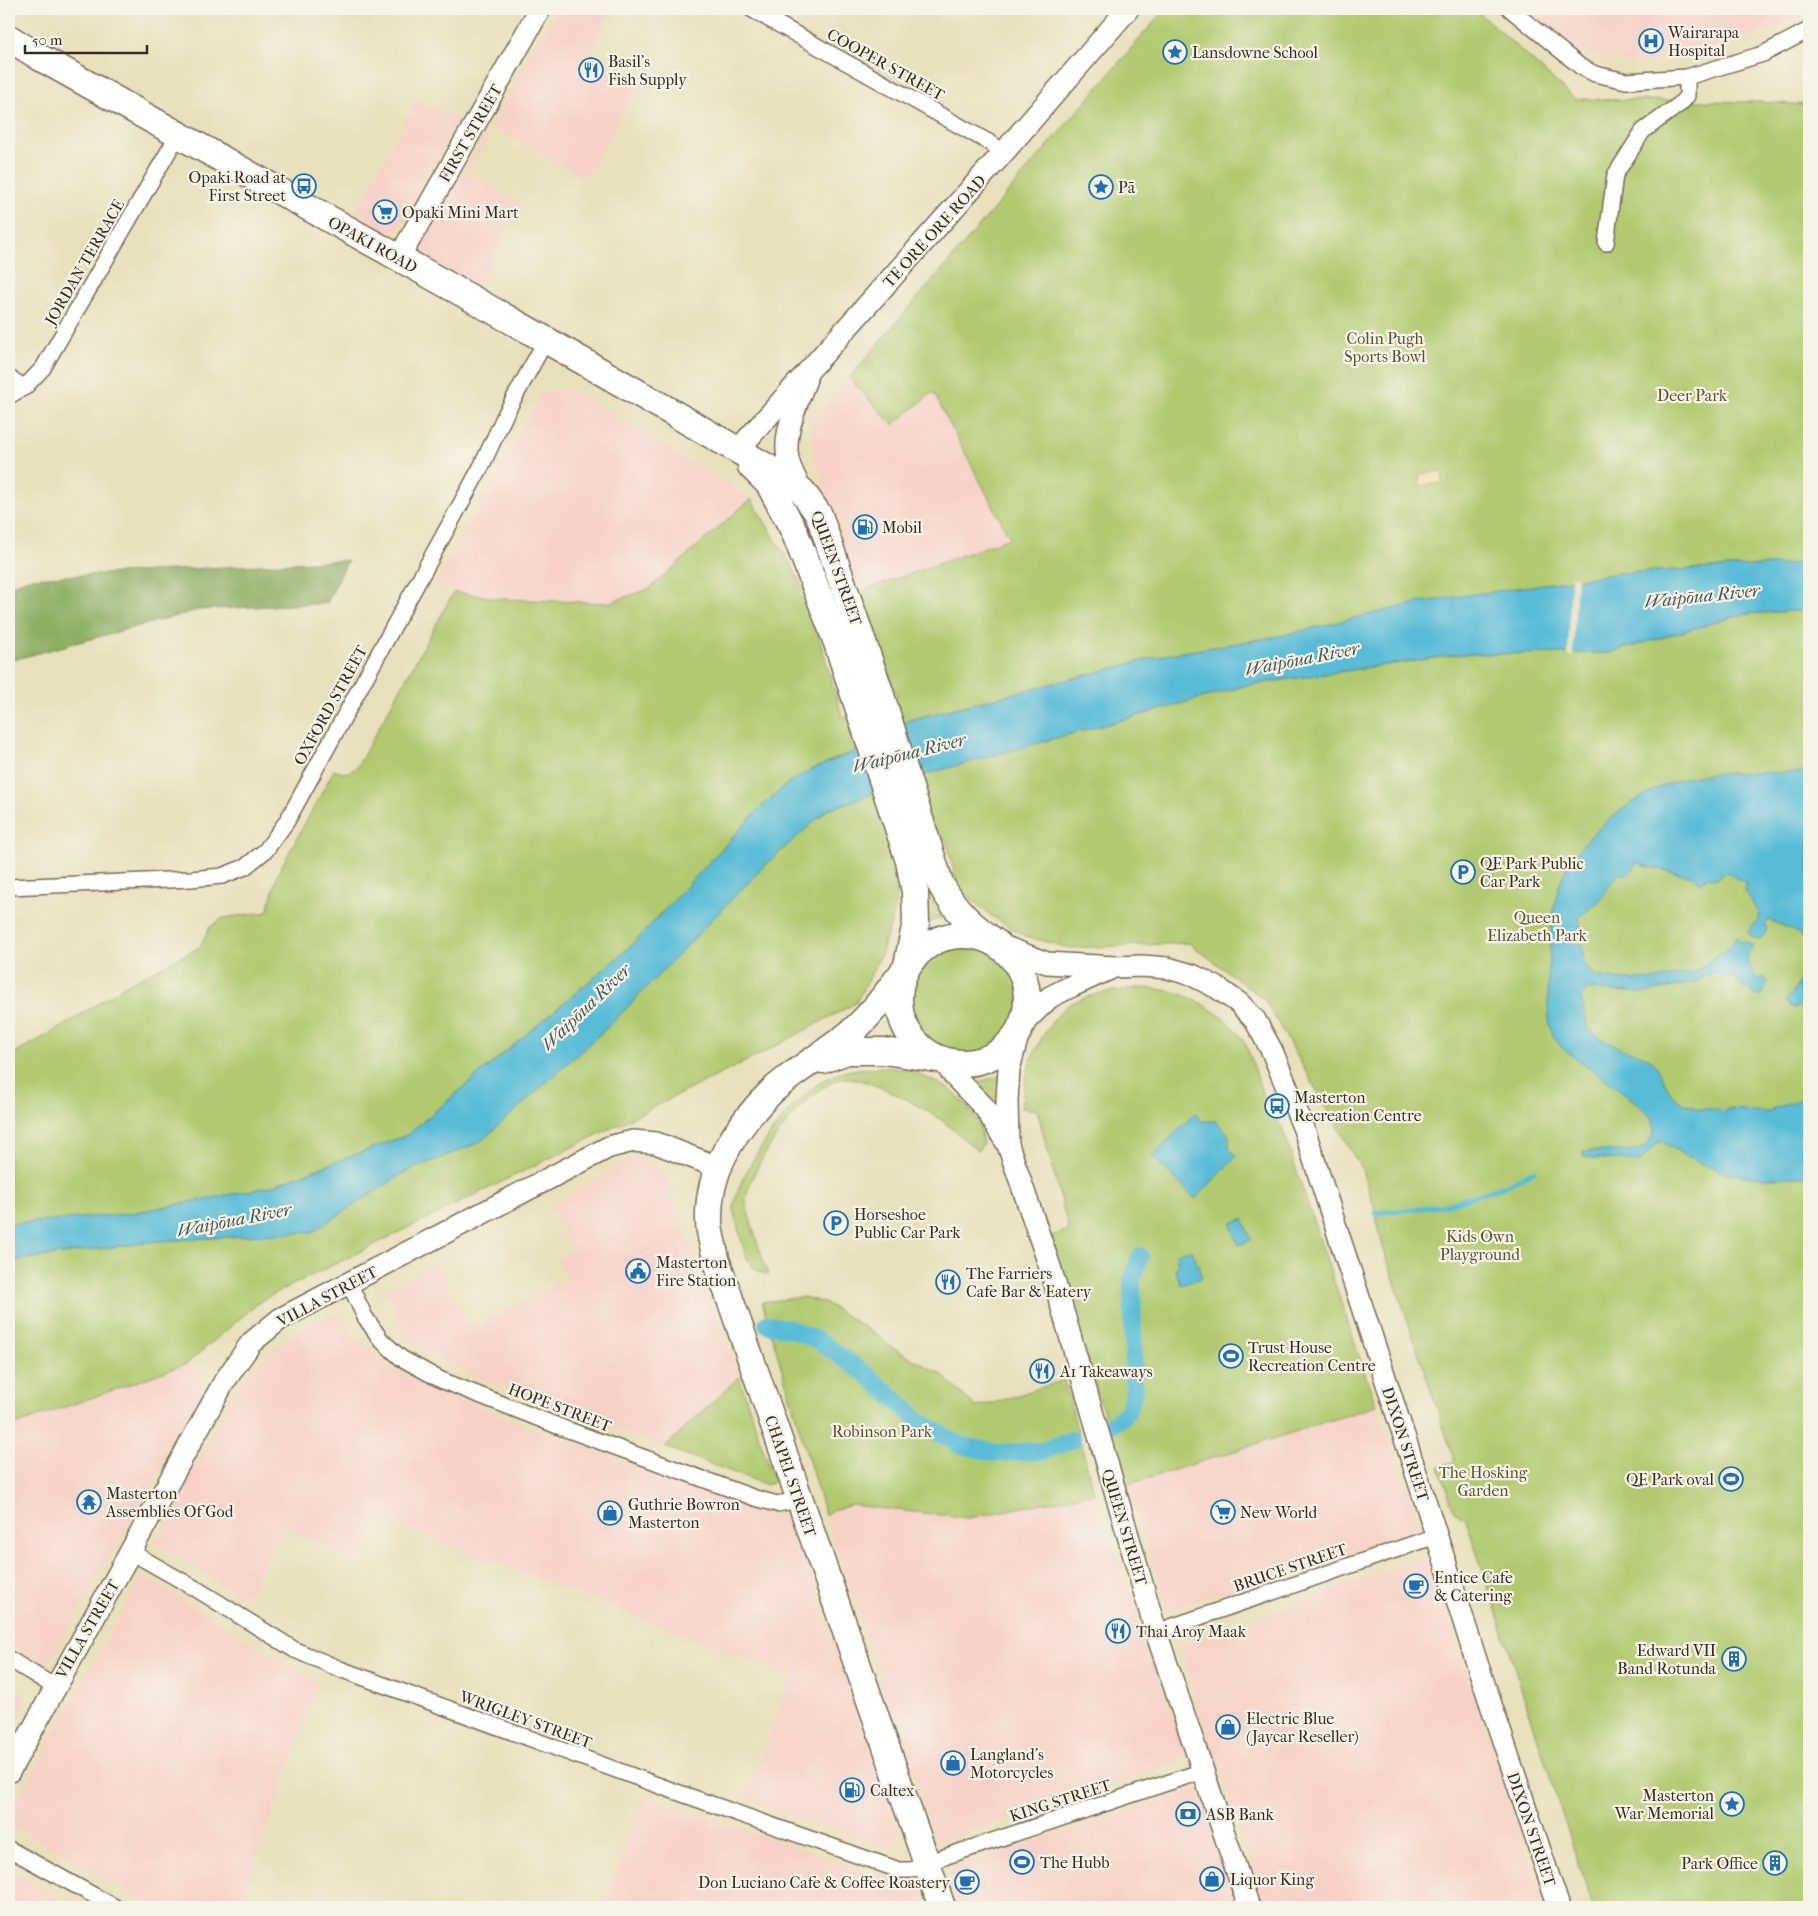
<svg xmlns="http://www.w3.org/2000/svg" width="1818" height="1916" viewBox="0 0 1818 1916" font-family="'IM FELL French Canon',serif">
<rect width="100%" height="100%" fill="#f7f3e8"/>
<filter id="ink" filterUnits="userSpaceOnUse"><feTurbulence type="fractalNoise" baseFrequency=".02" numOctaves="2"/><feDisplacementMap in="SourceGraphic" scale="10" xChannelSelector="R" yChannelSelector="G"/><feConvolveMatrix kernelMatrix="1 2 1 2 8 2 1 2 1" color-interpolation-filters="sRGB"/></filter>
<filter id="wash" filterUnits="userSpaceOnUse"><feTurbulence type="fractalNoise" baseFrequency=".0096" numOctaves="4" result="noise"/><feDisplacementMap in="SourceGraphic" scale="20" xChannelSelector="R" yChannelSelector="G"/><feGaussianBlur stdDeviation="1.12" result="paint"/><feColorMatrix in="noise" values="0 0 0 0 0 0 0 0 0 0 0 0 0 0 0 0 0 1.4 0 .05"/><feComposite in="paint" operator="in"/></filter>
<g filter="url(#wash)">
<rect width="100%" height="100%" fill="#e8e0bb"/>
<g fill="#f7d1c7">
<polygon points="556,9 612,9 591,52 638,85 587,178 493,128 469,172 519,204 477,288 427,258 423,245"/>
<polygon points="1527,9 1809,9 1809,12 1765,32 1686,57 1629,63 1573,49"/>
<polygon points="416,100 458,120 398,232 384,233 354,216"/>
<polygon points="849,378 893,425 933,392 1010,538 859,592 813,456 811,422"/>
<polygon points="570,388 751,499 649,589 608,603 502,599 433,587 541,393"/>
<polygon points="635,1156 663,1172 739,1377 665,1447 477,1378 406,1339 386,1290 436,1263 469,1329 566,1280 557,1260 573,1252 550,1206"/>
<polygon points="337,1315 348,1325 358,1340 396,1371 432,1389 771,1517 791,1518 898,1826 899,1841 898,1845 891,1849 745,1800 792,1676 380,1518 358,1562 284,1526 246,1599 155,1542 225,1409 251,1367 299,1330 327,1316"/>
<polygon points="186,1365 199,1374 201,1381 201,1399 47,1665 9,1643 9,1427"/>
<polygon points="1376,1406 1421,1529 1168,1610 1127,1485"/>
<polygon points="1094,1493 1185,1752 1178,1762 944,1841 934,1837 825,1515 832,1510 853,1505 968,1518"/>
<polygon points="1420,1558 1426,1559 1430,1562 1544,1907 1265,1907 1183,1660 1182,1651 1184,1645"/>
<polygon points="142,1576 318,1683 239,1907 157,1907 9,1825 9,1815"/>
<polygon points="9,1686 22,1693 25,1704 9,1733"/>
<polygon points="1198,1787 1240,1907 958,1907 948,1875 950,1869"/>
<polygon points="643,1796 907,1884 917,1889 923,1896 927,1907 603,1907"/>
<polygon points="9,1869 58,1897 52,1907 9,1907"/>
</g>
<g fill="#b1ca70" stroke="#767a47">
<path d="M1165,9H1475L1575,99L1760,102L1809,105V563L1619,573L1280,636L1165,655L909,720L901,783L930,773L1248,685L1461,654L1608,653L1744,614L1809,610V1907H1593L1465,1517L1460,1518L1454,1511L1439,1467L1455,1462L1383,1247L1374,1207L1362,1170L1265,1000L1189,943L1069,948L1025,936L990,915L958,888L946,838L922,846L952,914L928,923L916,849L893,857L897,903L881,955L856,1003L753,1058L262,1300L186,1364L9,1427V1261L158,1241L312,1232L405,1172L480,1142L611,1024L764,866L827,810L895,786L879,738L854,752L834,759L788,783L759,809L629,948L407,1135L269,1187L126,1214L9,1224V1060L12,1055L63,1026L128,984L200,947L210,927L223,918L267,912L278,873L334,770C344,774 348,774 357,767L454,592L502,599L608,603L649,589L751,499L794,570L805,591L841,712V717L897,697L859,592L1010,538L933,392L893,425L849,378Z"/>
<circle cx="964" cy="999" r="56"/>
<path d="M1136,988C1150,988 1163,989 1177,993C1200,999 1235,1023 1246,1045C1254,1063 1258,1084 1266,1103C1270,1112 1277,1120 1282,1128L1376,1406L1127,1485L1048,1237L1069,1230L1037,1110L1021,1108C1023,1094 1025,1079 1029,1066C1034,1049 1056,1010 1072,1003C1091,993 1115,991 1136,988Z"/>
<path d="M883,1067L910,1070L948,1088L966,1105L979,1123L983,1144L978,1151C964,1139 949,1125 934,1115C917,1104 865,1077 846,1078C809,1082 750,1164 746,1199C745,1209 764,1262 768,1275C751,1271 746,1259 742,1242C740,1233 732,1213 734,1205C740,1168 794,1095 828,1078C846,1069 863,1068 883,1067Z"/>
<polygon points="1000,1076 1001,1096 991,1099 975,1083"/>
<polygon points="804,1297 827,1304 879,1336 889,1346 942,1375 976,1407 994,1403 1064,1380 1094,1493 968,1518 853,1505 832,1510 825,1515 762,1302"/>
<polygon points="739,1377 774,1482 767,1485 665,1447"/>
</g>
<polygon fill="#8cae62" stroke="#646c40" points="348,560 327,603 198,610 9,661 9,586 31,578"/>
<polygon fill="#eeda9e" stroke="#94825e" points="1442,471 1443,483 1420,486 1419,474"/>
<g fill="#58bcd7" stroke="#4a737a">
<polygon points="1809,563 1809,610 1744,614 1608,653 1461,654 1248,685 930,773 827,810 764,866 611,1024 480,1142 405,1172 312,1232 158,1241 9,1261 9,1224 126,1214 269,1187 407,1135 629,948 759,809 788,783 810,770 854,752 909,720 1165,655 1280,636 1421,602 1619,573"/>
<path d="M1809,772V940L1790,929L1769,920L1765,925L1767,928L1765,934L1760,939L1752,937L1748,932L1753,924L1758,921L1760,914C1753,908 1753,899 1745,892L1746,882C1736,880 1730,872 1724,872L1716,879L1707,877L1701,883L1692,876L1644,866L1637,861L1635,867L1628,874H1619L1606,890L1601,900L1579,917L1584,963L1594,975L1621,980L1660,979L1681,974L1693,973L1729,947L1737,937L1741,942L1745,941L1753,946L1746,956C1748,965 1753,970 1755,979L1765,978L1768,981L1762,995L1755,996L1746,987L1741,986L1733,976L1721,977L1715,971L1696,982L1645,993L1588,989L1581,997L1588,1030C1600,1038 1613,1046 1626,1050C1635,1053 1647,1055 1654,1063C1666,1078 1669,1104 1693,1106L1696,1109H1716L1723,1112L1728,1109L1770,1112C1779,1105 1780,1107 1790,1103C1796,1101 1802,1097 1809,1095V1176C1775,1179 1741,1180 1709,1167C1692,1160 1676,1150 1660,1141L1640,1162L1583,1157V1151H1636L1648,1144L1654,1132L1653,1122L1648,1113C1631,1098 1613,1084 1594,1071C1581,1061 1562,1052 1554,1037C1544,1019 1549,968 1550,946C1552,922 1554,891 1566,869C1587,828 1651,783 1695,776C1730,771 1774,773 1809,772Z"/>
<path d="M1809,975V1005L1792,1008L1786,1002C1788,997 1790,996 1793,992C1799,984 1798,976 1809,975Z"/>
<polygon points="1195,1113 1202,1121 1216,1121 1229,1135 1229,1148 1237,1156 1195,1199 1152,1156"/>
<polygon points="1243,1219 1251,1240 1238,1245 1231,1223"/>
<polygon points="1192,1250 1202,1278 1181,1285 1175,1268 1178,1267 1176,1253"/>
</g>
<polygon fill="#e8e0bb" points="1571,577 1577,577 1573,656 1568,656"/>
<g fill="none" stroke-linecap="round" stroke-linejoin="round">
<polyline stroke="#58bcd7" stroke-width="5" points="1375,1213 1442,1206 1503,1187 1534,1171"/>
<g stroke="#58bcd7" stroke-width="18">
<polyline points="767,1324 790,1329 819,1341 866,1374 922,1423 960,1445 997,1453 1043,1451 1072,1440"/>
<path d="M1112,1424C1128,1415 1131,1407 1134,1389L1132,1280L1140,1256"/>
</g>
</g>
</g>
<g filter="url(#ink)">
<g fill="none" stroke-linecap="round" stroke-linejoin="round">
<g stroke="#786a55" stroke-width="18">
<g id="street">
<polyline points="751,9 992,144 1003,153"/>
<polyline points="1510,9 1581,67 1595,74 1626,81 1687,77 1763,54 1809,30"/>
<polyline points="1606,243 1615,175 1643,131 1680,104 1687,96 1687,77"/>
<polyline points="9,378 25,387"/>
<polyline points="9,396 25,387 43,368 178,135"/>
<polyline points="9,887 191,879 222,876 245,867 266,850 287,821 482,465 506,413 546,340"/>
<polyline points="349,1283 365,1317 381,1340 401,1358 441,1380 563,1428 755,1498 777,1504 799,1500"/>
<polyline points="131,1552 198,1590 295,1650 340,1669 671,1790 899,1870 911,1870 944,1857 1203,1771"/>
<polyline points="1156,1632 1436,1536"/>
<polyline points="9,1659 55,1687"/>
<polyline points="9,1849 115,1907"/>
</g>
</g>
<g stroke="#786a55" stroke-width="24">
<g id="secondary">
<polyline points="399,258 540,9"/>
<polyline points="737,451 1003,153 1128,9"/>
<path d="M801,490C798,483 794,476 791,469C779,440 796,407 806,379"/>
<polyline points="1000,945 1047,963 1115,967 1142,966 1168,968 1192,975 1216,987 1239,1003 1255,1020 1272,1051 1304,1129 1448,1571 1475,1657 1559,1907"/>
<polyline points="1022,1024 1050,997 1072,986 1110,969"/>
<polyline points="942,1060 956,1078 985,1108 1008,1145 1051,1270 1156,1632 1249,1907"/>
<polyline points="1008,1145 1007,1100 1009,1069 1020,1028"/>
<polyline points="9,1772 224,1382 251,1343 280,1319 609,1147 633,1141 656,1143 717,1167"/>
</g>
</g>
<g stroke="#786a55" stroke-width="29">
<g id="highway">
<path d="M9,38L41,58L546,340L781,475L802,491L819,515L879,689L940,883C955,911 972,926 998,944"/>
<polyline points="751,466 769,484 794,531 836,640 909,861 915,892 916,922 907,965"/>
<circle cx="963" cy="999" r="64"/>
<path d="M906,968C889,990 871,1016 849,1034C824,1054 796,1070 772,1091C737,1125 707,1170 709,1221C709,1234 714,1247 716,1259L942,1907"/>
<polyline points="823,1060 847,1051 884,1051 937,1059"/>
</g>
</g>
<use href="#street" stroke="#fff" stroke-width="15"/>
<use href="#secondary" stroke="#fff" stroke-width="21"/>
<use href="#highway" stroke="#fff" stroke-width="26"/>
</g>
</g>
<defs>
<g id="hospital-ring" transform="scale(1.25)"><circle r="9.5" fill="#f7f3e8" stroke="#1f6fb2" stroke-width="1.5"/><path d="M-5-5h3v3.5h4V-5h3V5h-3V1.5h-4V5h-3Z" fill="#1f6fb2"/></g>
<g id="sight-ring" transform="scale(1.25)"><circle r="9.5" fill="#f7f3e8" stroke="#1f6fb2" stroke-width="1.5"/><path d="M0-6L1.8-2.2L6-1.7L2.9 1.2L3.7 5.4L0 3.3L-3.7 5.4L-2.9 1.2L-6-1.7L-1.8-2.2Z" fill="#1f6fb2"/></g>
<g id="restaurant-ring" transform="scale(1.25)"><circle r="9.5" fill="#f7f3e8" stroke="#1f6fb2" stroke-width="1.5"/><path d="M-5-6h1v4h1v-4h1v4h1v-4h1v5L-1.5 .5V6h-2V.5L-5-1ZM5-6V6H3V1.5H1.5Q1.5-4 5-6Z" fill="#1f6fb2"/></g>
<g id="bus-ring" transform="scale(1.25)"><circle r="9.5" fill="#f7f3e8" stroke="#1f6fb2" stroke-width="1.5"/><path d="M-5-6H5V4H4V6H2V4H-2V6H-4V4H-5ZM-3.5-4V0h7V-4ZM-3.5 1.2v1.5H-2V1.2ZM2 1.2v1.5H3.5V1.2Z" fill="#1f6fb2"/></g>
<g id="supermarket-ring" transform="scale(1.25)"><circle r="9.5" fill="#f7f3e8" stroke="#1f6fb2" stroke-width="1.5"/><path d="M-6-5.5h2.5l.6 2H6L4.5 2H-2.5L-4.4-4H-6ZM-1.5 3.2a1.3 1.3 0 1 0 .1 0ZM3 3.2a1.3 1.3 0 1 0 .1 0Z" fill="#1f6fb2"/></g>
<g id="fuel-ring" transform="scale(1.25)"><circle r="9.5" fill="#f7f3e8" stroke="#1f6fb2" stroke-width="1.5"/><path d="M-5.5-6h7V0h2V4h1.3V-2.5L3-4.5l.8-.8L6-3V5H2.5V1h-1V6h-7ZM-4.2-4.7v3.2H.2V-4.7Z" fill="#1f6fb2"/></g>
<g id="parking-ring" transform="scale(1.25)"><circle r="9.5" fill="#f7f3e8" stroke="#1f6fb2" stroke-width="1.5"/><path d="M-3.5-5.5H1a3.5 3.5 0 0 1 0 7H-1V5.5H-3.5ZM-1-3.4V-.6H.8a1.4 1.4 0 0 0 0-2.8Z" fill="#1f6fb2"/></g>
<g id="civic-ring" transform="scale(1.25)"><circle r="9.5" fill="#f7f3e8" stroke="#1f6fb2" stroke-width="1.5"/><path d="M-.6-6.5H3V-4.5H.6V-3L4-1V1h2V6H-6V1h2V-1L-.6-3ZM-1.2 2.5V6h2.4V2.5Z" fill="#1f6fb2"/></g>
<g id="stadium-ring" transform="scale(1.25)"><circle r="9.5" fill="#f7f3e8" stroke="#1f6fb2" stroke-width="1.5"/><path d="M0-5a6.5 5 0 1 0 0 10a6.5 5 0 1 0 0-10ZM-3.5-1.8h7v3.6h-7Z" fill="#1f6fb2"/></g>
<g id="temple-ring" transform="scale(1.25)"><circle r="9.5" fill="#f7f3e8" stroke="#1f6fb2" stroke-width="1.5"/><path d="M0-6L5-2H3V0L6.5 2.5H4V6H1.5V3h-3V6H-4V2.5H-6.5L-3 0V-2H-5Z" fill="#1f6fb2"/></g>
<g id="shop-ring" transform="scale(1.25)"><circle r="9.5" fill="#f7f3e8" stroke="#1f6fb2" stroke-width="1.5"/><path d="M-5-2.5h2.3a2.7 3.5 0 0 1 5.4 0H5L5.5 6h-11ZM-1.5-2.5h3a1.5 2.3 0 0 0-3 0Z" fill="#1f6fb2"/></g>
<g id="cafe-ring" transform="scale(1.25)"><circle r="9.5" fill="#f7f3e8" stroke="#1f6fb2" stroke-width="1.5"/><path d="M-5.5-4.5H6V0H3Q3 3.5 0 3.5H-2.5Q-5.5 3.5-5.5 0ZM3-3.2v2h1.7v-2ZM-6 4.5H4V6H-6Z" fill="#1f6fb2"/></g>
<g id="building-ring" transform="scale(1.25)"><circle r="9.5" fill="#f7f3e8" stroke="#1f6fb2" stroke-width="1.5"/><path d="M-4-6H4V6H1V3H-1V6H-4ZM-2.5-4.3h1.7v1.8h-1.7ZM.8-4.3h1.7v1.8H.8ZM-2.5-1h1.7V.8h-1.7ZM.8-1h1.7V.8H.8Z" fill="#1f6fb2"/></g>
<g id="bank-ring" transform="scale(1.25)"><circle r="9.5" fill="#f7f3e8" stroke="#1f6fb2" stroke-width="1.5"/><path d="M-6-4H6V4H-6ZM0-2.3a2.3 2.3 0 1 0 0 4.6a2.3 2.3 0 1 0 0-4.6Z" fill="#1f6fb2"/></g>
</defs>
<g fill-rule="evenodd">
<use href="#hospital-ring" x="1651" y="41"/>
<use href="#sight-ring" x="1175" y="52"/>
<use href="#restaurant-ring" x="591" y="70"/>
<use href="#bus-ring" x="304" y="186"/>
<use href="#sight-ring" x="1101" y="187"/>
<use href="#supermarket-ring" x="385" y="212"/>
<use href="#fuel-ring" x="865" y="527"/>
<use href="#parking-ring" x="1463" y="872"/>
<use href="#bus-ring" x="1277" y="1106"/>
<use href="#parking-ring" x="836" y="1223"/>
<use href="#civic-ring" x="638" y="1271"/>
<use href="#restaurant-ring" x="948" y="1282"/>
<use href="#stadium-ring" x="1231" y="1356"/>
<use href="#restaurant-ring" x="1042" y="1371"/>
<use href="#stadium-ring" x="1731" y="1479"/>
<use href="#temple-ring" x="89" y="1502"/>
<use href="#supermarket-ring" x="1223" y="1512"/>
<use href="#shop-ring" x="610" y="1513"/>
<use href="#cafe-ring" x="1416" y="1586"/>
<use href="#restaurant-ring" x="1118" y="1631"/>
<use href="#building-ring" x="1734" y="1659"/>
<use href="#shop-ring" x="1228" y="1727"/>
<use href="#shop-ring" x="953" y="1763"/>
<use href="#fuel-ring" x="852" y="1790"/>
<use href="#sight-ring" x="1732" y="1804"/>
<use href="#bank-ring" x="1188" y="1814"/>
<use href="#stadium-ring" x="1022" y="1862"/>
<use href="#building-ring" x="1775" y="1863"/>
<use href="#shop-ring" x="1212" y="1879"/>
<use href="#cafe-ring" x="967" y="1882"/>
</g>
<g text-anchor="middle" stroke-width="4.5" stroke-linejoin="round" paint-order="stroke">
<g font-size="16" fill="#3b2a1e" stroke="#f7f3e8" text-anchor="start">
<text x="1668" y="38">Wairarapa<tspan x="1668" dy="18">Hospital</tspan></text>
<text x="1192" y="58">Lansdowne School</text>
<text x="608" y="67">Basil's<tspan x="608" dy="18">Fish Supply</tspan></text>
<text x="286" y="183" text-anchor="end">Opaki Road at<tspan x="286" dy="18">First Street</tspan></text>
<text x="1118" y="193">Pā</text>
<text x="402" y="218">Opaki Mini Mart</text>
<text x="882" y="533">Mobil</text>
<text x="1480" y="869">QE Park Public<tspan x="1480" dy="18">Car Park</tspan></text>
<text x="1294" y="1103">Masterton<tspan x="1294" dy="18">Recreation Centre</tspan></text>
<text x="854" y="1220">Horseshoe<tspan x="854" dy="18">Public Car Park</tspan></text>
<text x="656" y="1268">Masterton<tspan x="656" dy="18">Fire Station</tspan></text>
<text x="966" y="1279">The Farriers<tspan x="966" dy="18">Cafe Bar &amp; Eatery</tspan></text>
<text x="1248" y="1353">Trust House<tspan x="1248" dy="18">Recreation Centre</tspan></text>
<text x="1060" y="1377">A1 Takeaways</text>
<text x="1714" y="1485" text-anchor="end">QE Park oval</text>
<text x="106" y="1499">Masterton<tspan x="106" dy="18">Assemblies Of God</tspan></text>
<text x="628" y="1510">Guthrie Bowron<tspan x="628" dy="18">Masterton</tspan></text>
<text x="1240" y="1518">New World</text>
<text x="1434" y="1583">Entice Cafe<tspan x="1434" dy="18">&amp; Catering</tspan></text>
<text x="1136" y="1637">Thai Aroy Maak</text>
<text x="1716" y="1656" text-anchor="end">Edward VII<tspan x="1716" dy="18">Band Rotunda</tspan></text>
<text x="1246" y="1724">Electric Blue<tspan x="1246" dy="18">(Jaycar Reseller)</tspan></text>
<text x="970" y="1760">Langland's<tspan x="970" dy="18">Motorcycles</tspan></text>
<text x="870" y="1796">Caltex</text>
<text x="1714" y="1801" text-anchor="end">Masterton<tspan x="1714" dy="18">War Memorial</tspan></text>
<text x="1206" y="1820">ASB Bank</text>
<text x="1040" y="1868">The Hubb</text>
<text x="1758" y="1869" text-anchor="end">Park Office</text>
<text x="1230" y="1885">Liquor King</text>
<text x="950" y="1888" text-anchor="end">Don Luciano Cafe &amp; Coffee Roastery</text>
</g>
<g font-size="16" fill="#3b2a1e" stroke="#f7f3e8">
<text transform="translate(886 64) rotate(29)" y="6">COOPER STREET</text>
<text transform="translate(470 133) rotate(-60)" y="6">FIRST STREET</text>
<text transform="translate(934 231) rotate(-48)" y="6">TE ORE ORE ROAD</text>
<text transform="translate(373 244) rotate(29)" y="6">OPAKI ROAD</text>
<text transform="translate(84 262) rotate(-60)" y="6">JORDAN TERRACE</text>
<text transform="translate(837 568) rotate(70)" y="6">QUEEN STREET</text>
<text transform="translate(330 705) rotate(-61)" y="6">OXFORD STREET</text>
<text transform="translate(327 1296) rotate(-28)" y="6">VILLA STREET</text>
<text transform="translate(560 1407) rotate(21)" y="6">HOPE STREET</text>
<text transform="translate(1406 1444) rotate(72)" y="6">DIXON STREET</text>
<text transform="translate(791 1476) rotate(71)" y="6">CHAPEL STREET</text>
<text transform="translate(1125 1527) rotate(73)" y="6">QUEEN STREET</text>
<text transform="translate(1290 1567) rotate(-19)" y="6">BRUCE STREET</text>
<text transform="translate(87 1629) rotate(-60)" y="6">VILLA STREET</text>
<text transform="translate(526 1719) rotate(20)" y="6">WRIGLEY STREET</text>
<text transform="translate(1060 1800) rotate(-18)" y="6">KING STREET</text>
<text transform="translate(1532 1829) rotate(71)" y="6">DIXON STREET</text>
</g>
<g font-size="16" fill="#585232" stroke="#f7f3e8">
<text x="1385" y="344">Colin Pugh<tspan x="1385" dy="18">Sports Bowl</tspan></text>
<text x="1692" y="401">Deer Park</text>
<text x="1537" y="923">Queen<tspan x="1537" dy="18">Elizabeth Park</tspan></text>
<text x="1480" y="1242">Kids Own<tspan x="1480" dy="18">Playground</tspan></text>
<text x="882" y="1437">Robinson Park</text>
<text x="1483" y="1478">The Hosking<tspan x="1483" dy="18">Garden</tspan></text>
</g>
<g font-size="18" font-style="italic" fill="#445656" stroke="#f7f3e8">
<text transform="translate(1702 596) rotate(-6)" y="6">Waipōua River</text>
<text transform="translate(1302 659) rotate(-11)" y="6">Waipōua River</text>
<text transform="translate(909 753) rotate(-14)" y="6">Waipōua River</text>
<text transform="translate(586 1007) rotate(-44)" y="6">Waipōua River</text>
<text transform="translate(234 1220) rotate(-11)" y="6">Waipōua River</text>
</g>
</g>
<rect width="1818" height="1916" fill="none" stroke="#f7f3e8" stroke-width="30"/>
<path d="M25 45v8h122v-8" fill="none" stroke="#3b2a1e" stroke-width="2.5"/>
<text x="32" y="45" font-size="15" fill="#3b2a1e" stroke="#f7f3e8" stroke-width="4" paint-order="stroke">50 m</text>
</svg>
